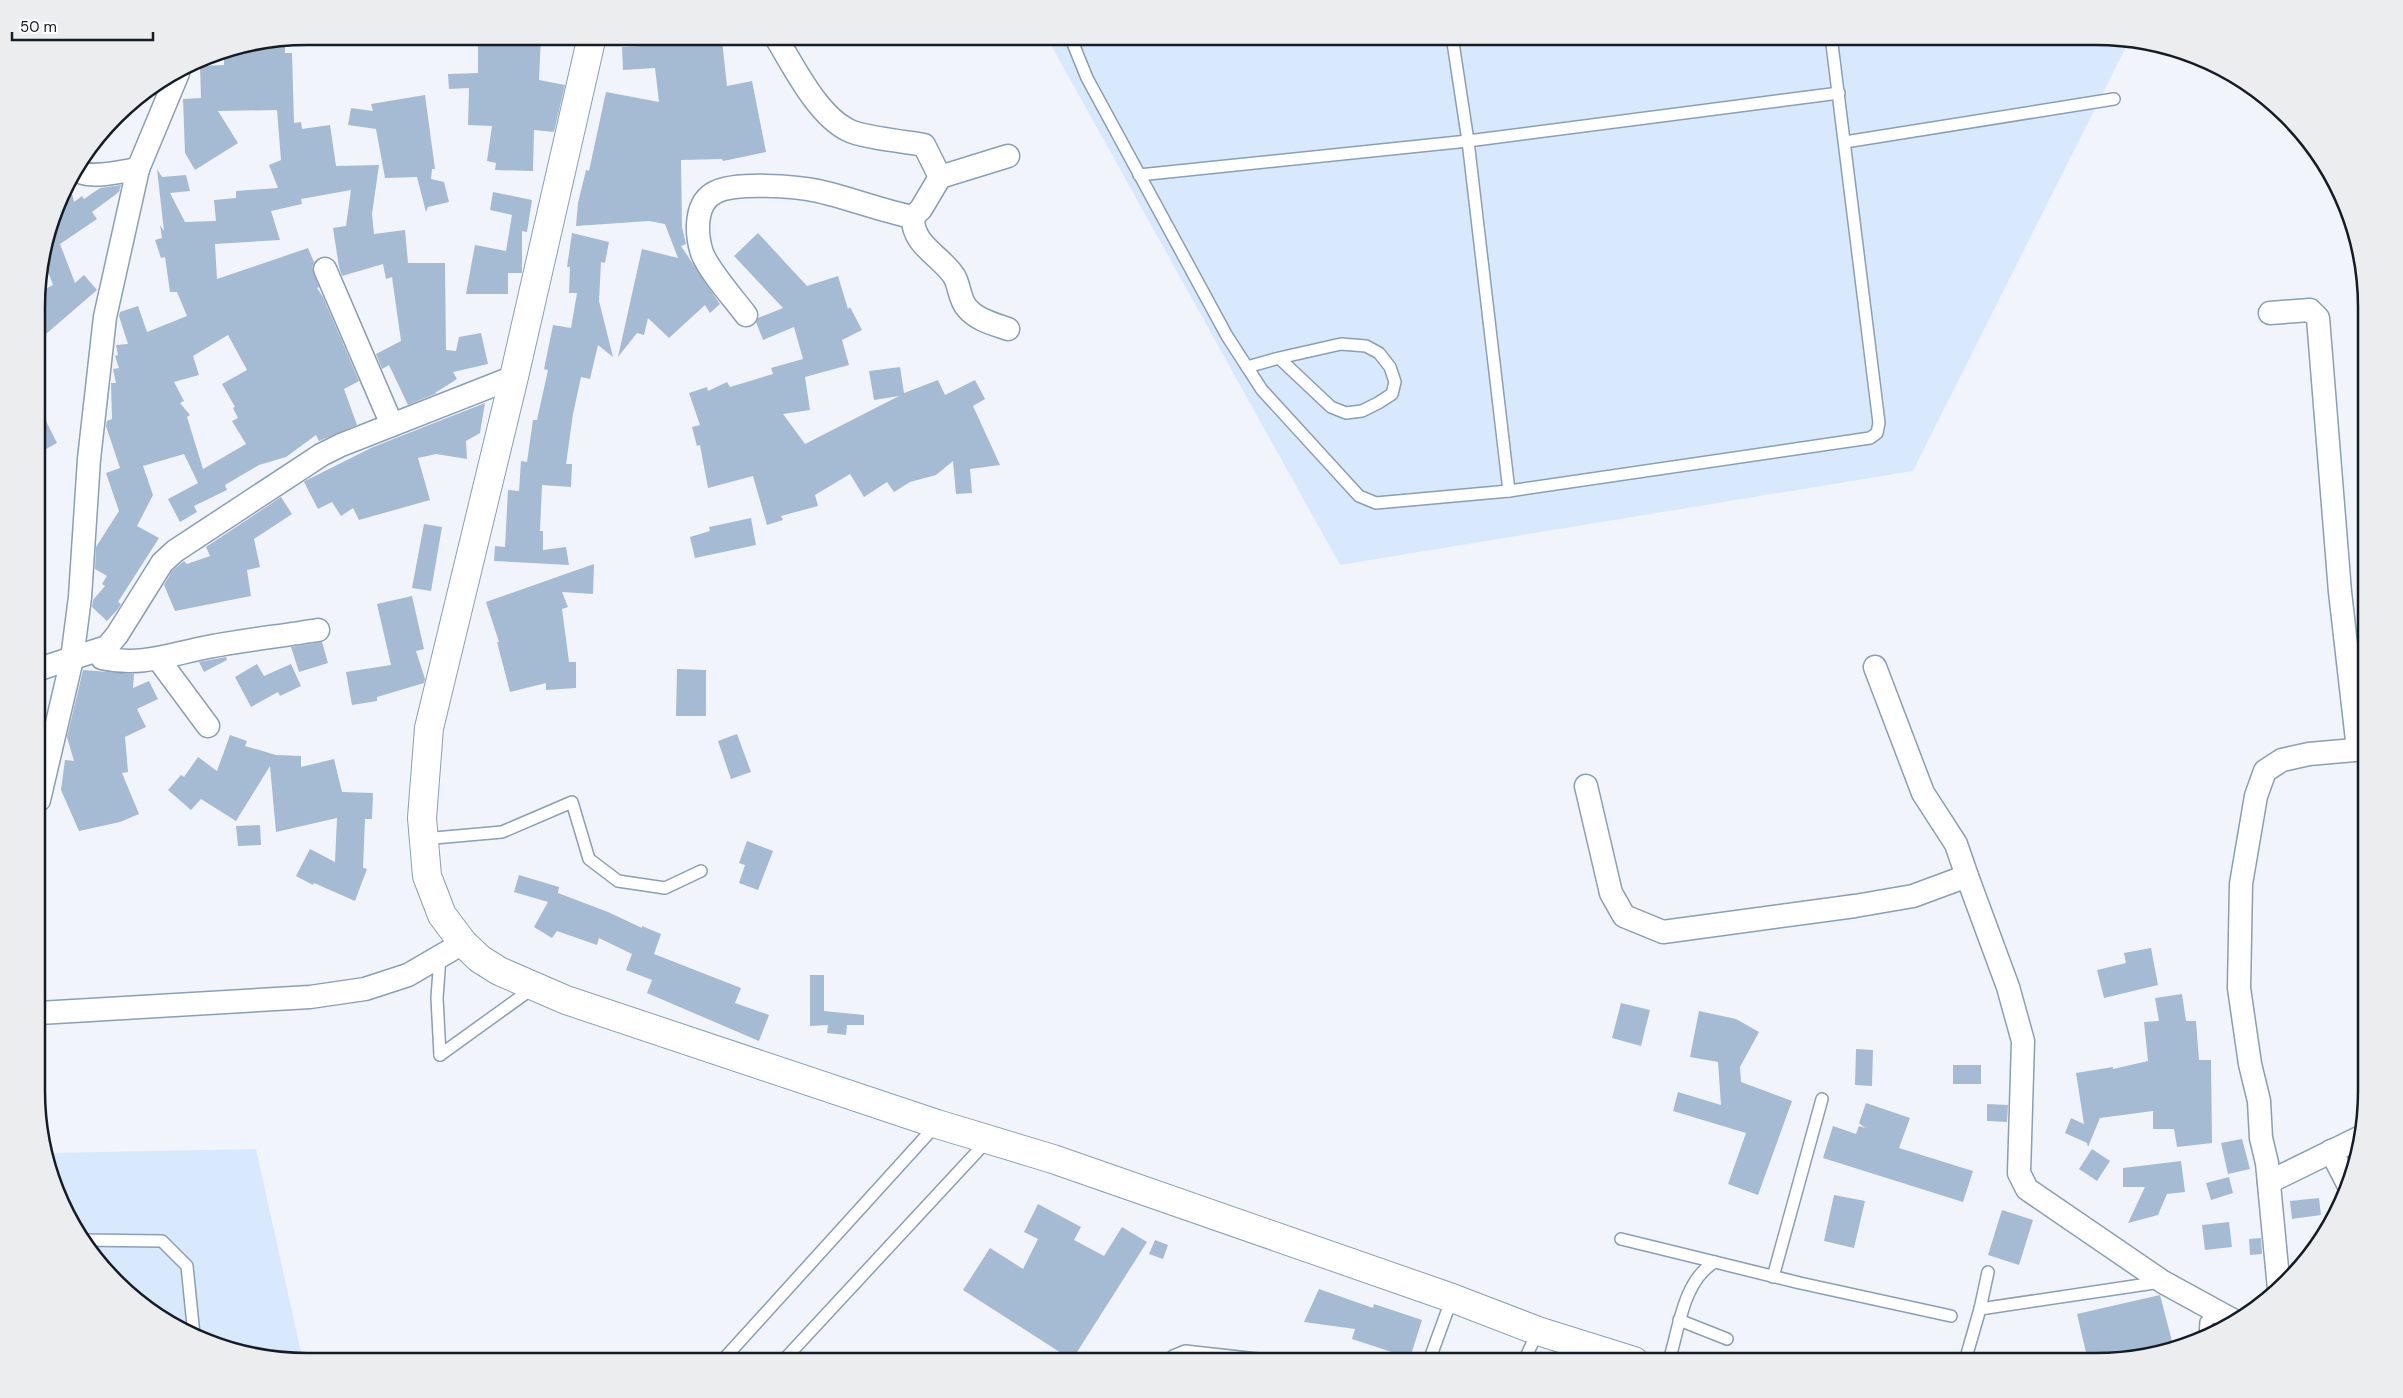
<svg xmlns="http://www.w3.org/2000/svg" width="2403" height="1398" viewBox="0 0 2403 1398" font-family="'DM Sans',sans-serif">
<rect width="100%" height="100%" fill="#f1f5fb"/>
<g fill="#d9e9fd">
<polygon points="1046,36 2097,36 2129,41 1913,471 1340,565"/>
<polygon points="256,1149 303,1361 236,1352 171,1325 116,1283 82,1241 51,1179 45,1153"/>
</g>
<g fill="#a5bad3" fill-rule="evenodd">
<polygon points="478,36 541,36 539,80 565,85 554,132 534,130 533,171 495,170 496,163 487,161 492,126 468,125 469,88 449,89 448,74 478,73"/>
<polygon points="681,36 709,36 709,41 722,40 727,86 752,81 766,152 723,161 722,159 681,160 682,227 686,244 681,246 720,304 710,313 705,305 669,338 648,318 644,335 637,333 618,357 642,249 678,258 665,224 649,221 576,226 578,203 586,170 589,171 606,92 659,102 655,68 623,70 622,47 681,44"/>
<path d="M285,41V53H292L294,123L301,122L302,129L330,125L336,166L379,165L372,214L374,234L405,230L408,263H445L446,350L456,351L459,337L481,333L488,364L453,372L457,379L435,393H437L408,405L389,365L382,369L376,354L401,341L392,277L386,279L383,264L342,276L339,267L333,228L346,226L351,190L301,199L302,204L271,211L280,240L215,244L217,279L308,248L314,262L312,268L319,287L317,288L323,297L359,381L344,389L357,425L319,441L316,435L286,457L259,465L225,485L227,490L194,506L197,512L180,522L168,499L198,483L184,454L143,466L153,495L137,526L159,538L118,602L121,604L118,609L107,621L92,607L93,600L105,586L102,584L107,576L95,569L96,547L119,511L106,473L120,468L106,426L107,421L112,419L111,383H116L113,369L119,368L115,356L118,355L116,345L128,344L119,316L120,312L138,306L147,332L187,316L177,292H170L165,257L161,258L155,240L162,238L160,225L164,231L157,169L162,177L186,175L190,191L170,193L185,222L216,221L214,200L236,198V191L278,188L269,165L281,160L277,110L218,111L238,143L195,170L185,153L183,99L201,98L200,66L224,65V53ZM228,335L247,370L222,384L235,407L233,408L238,418L232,421L246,444L203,469L187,417L190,415L180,403L184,401L174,382L199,375L193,356Z"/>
<polygon points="425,95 435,169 432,169 431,179 444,182 449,202 428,207 426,212 417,177 385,178 376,129 348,125 351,108 373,111 371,104"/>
<polygon points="69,181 74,202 82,196 84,199 100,188 121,185 119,192 92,212 97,219 60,244 75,283 84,275 97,290 39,340 39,292 53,285 43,258 64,187"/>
<polygon points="493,192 532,200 527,232 522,231 522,273 508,273 508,294 466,294 475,245 506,251 512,215 490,210"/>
<polygon points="572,233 609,242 605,263 601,262 599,301 613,357 598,345 590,379 581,377 573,414 566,464 572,464 571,487 542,485 540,531 543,531 543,550 566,547 569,565 494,561 495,546 505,547 508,490 519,491 521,461 527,462 533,420 537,420 548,370 544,369 553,325 571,328 577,293 569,293 570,267 567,267"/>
<polygon points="758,233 807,286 838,276 848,309 850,307 862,330 842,340 849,365 805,377 810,410 783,414 805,444 899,396 874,400 869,371 900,367 904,393 938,380 945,395 975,380 985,399 973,406 1000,465 970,469 972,493 956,494 953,461 936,475 910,482 894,492 887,482 864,497 850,474 815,495 818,506 781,516 783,520 767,525 753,476 708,488 700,445 697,446 692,427 700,425 689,393 707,387 708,391 727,382 730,387 773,374 771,368 803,359 794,327 763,340 756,322 758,318 783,308 734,256"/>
<polygon points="485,403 480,433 466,441 467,459 436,454 418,458 430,500 359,520 353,508 341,516 332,502 318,509 304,482 305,481 373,447"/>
<polygon points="39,407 57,443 39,453"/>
<polygon points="281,497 292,514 254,539 260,567 247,570 251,596 175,611 164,585 172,571 184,561 187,564 210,556 206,547"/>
<polygon points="751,518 756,545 695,558 690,537 710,531 709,527"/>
<polygon points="424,524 442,527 431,591 412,588"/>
<polygon points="594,564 593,594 562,592 568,607 562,609 569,662 576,662 576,688 546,690 546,683 510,692 497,642 499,642 486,602"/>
<polygon points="412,596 424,649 416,651 425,679 424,683 377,697 377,701 352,705 346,672 391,665 377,604"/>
<polygon points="322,642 328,663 299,672 291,647"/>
<polygon points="226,657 227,660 204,672 199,662"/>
<polygon points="257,664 264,676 291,664 301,686 280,696 278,692 251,707 235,677"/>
<polygon points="677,669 706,670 706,716 676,716"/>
<polygon points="83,670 134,674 133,688 149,681 158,699 137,709 146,727 125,737 128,772 122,773 139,814 120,822 79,831 61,790 65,760 74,761 67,737"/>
<polygon points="737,734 751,772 731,779 718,741"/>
<polygon points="230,735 247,741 245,746 276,755 301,756 301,767 334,759 342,792 373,793 372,819 365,819 363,868 367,869 355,901 314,883 313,885 296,876 310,849 335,862 337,818 276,832 270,766 236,821 201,799 191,810 168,790 181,775 184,777 198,757 217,771"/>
<polygon points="260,825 261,845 238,846 236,826"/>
<polygon points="747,841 773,851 758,890 739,883 745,865 739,863"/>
<polygon points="519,875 559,887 558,893 608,912 642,928 642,926 661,934 654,954 741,988 735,1003 769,1015 759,1041 647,993 652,980 626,970 632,954 599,938 597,945 557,931 552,938 534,927 548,902 514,892"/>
<polygon points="2151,948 2158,985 2104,998 2097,970 2126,963 2124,953"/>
<polygon points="810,975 824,975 824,1011 864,1015 864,1025 847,1025 846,1035 827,1033 828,1025 810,1026"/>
<polygon points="2182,994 2186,1021 2196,1021 2199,1060 2211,1060 2212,1143 2177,1147 2174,1129 2153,1129 2153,1111 2100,1118 2088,1147 2087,1143 2065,1133 2071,1118 2084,1124 2076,1073 2113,1067 2113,1069 2148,1061 2144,1022 2159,1021 2155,998"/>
<polygon points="1621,1003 1650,1010 1641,1046 1612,1038"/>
<polygon points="1699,1011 1736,1019 1759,1032 1740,1067 1741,1082 1792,1101 1758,1195 1728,1184 1746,1133 1673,1111 1678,1092 1721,1105 1718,1062 1690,1057"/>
<polygon points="1856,1049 1873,1050 1872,1086 1855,1085"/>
<rect x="1953" y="1065" width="28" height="19"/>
<polygon points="1866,1103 1910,1118 1899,1148 1973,1171 1963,1202 1823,1158 1833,1126 1856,1134 1859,1126 1865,1128 1859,1123"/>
<polygon points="1987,1104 2008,1105 2007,1122 1987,1121"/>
<polygon points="2242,1139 2250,1169 2228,1174 2221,1143"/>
<polygon points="2092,1149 2110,1161 2097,1181 2079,1169"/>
<polygon points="2181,1161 2185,1192 2167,1194 2158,1215 2128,1223 2145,1187 2123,1187 2123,1168"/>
<polygon points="2229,1177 2233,1193 2211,1200 2206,1183"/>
<polygon points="1834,1195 1865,1201 1854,1248 1824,1241"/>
<polygon points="2319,1198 2321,1215 2292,1219 2290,1201"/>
<polygon points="1038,1204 1081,1227 1074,1240 1104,1256 1122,1227 1147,1242 1072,1360 963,1290 990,1248 1023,1269 1038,1239 1024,1232"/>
<polygon points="2002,1210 2033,1220 2019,1265 1988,1255"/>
<polygon points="2229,1222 2232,1247 2205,1250 2202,1225"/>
<polygon points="2261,1238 2262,1254 2250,1255 2249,1239"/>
<polygon points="1155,1240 1168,1245 1163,1259 1149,1254"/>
<polygon points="1319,1289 1373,1308 1374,1304 1422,1320 1410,1358 1352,1339 1355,1329 1304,1322"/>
<polygon points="2160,1295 2174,1349 2114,1361 2088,1361 2077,1314"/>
</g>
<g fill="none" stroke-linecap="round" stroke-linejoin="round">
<g stroke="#8a9eb6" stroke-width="14">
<g id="service">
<polyline points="1070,36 1087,78 1227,336 1262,390 1359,496 1376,503 1509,491 1870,438 1877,433 1879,423 1831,36"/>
<polyline points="1452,36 1468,141 1509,491"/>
<polyline points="1845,142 2114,99"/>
<polyline points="1139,175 1468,141 1839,93"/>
<polyline points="1247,367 1279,358 1341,344 1366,346 1379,353 1390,367 1395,382 1392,394 1378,403 1362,411 1346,413 1331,407 1279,358"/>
<polyline points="423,839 502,832 572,802 589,859 618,881 665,888 701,871"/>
<polyline points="440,957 437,998 440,1055"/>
<polyline points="440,1055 533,988"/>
<polyline points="1621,1239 1715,1262"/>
<polyline points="81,1240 162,1241 187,1266 194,1335"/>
<polyline points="1773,1277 1822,1099"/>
<polyline points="1980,1309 2161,1282"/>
<polyline points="1679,1320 1727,1339"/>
<polyline points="2205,1337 2206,1322 2216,1312"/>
<polyline points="1168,1361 1173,1356 1185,1351 1275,1361"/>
<polyline points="1429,1361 1452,1298"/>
<polyline points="1524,1361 1538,1331"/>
<path d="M1669,1361C1679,1329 1683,1280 1715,1262L1800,1283L1951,1316"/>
<polyline points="1965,1361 1980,1309 1988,1272"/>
<polyline points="721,1362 937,1124"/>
<polyline points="782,1362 987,1141"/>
</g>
</g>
<g stroke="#8a9eb6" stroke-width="25">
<g id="minor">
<path d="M775,36C793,65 817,115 848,130C860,137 907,142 924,145L940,177L1008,156"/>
<path d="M77,170C86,180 124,171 138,169"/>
<path d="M913,217C912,245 940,255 954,276C960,286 959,299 967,308C977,320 994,324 1008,329"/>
<polyline points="325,269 392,425"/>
<polyline points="2270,313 2310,310 2318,318 2340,592 2358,749"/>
<path d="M746,315C734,299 709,271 702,253C696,234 694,202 716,192C736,182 795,186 818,191C850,198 881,211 913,217L921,209L940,177"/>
<path d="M98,652L102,658C141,667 171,654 208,647C244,640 282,636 318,630"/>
<polyline points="159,660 208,726"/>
<polyline points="1875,667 1923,793 1956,844 1967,876"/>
<polyline points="39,669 107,647 117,635 162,563 175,551 321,455 341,445 514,377"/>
<polyline points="1586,786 1611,893 1624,916 1663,932 1855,906 1913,896 1967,876 2008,987 2023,1041 2019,1173 2027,1189 2163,1282 2236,1322"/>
<polyline points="39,800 72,659 80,597 89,459 105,317 138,169 178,73"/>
<polyline points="39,1013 310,997 365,989 408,975 463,943"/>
<polyline points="2331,1151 2349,1186"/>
<polyline points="2269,1182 2361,1137"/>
<polyline points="2279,1289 2267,1163 2261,1138 2259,1101 2250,1064 2239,988 2241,884 2256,796 2265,771 2282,760 2309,754 2366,749"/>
</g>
</g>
<g stroke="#8a9eb6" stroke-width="30">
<polyline id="primary" points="592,36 514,377 429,728 422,818 427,876 442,915 463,943 480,959 499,971 566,1000 937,1124 1053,1159 1452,1298 1538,1331 1634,1361"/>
</g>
<use href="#service" stroke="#fff" stroke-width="11"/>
<use href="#minor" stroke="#fff" stroke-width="22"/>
<use href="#primary" stroke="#fff" stroke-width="28"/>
</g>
<path d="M0 0H2403V1398H0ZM307 45H2096A262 262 0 0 1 2358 307V1091A262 262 0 0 1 2096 1353H307A262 262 0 0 1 45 1091V307A262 262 0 0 1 307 45Z" fill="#ecedee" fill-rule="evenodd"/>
<path fill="none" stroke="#141c25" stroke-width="2.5" d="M307 45H2096A262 262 0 0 1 2358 307V1091A262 262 0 0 1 2096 1353H307A262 262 0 0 1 45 1091V307A262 262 0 0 1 307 45Z"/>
<path d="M12 32v8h141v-8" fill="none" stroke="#141c25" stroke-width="2.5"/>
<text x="20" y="32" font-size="15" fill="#141c25" stroke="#ffffff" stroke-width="4" paint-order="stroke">50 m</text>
</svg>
